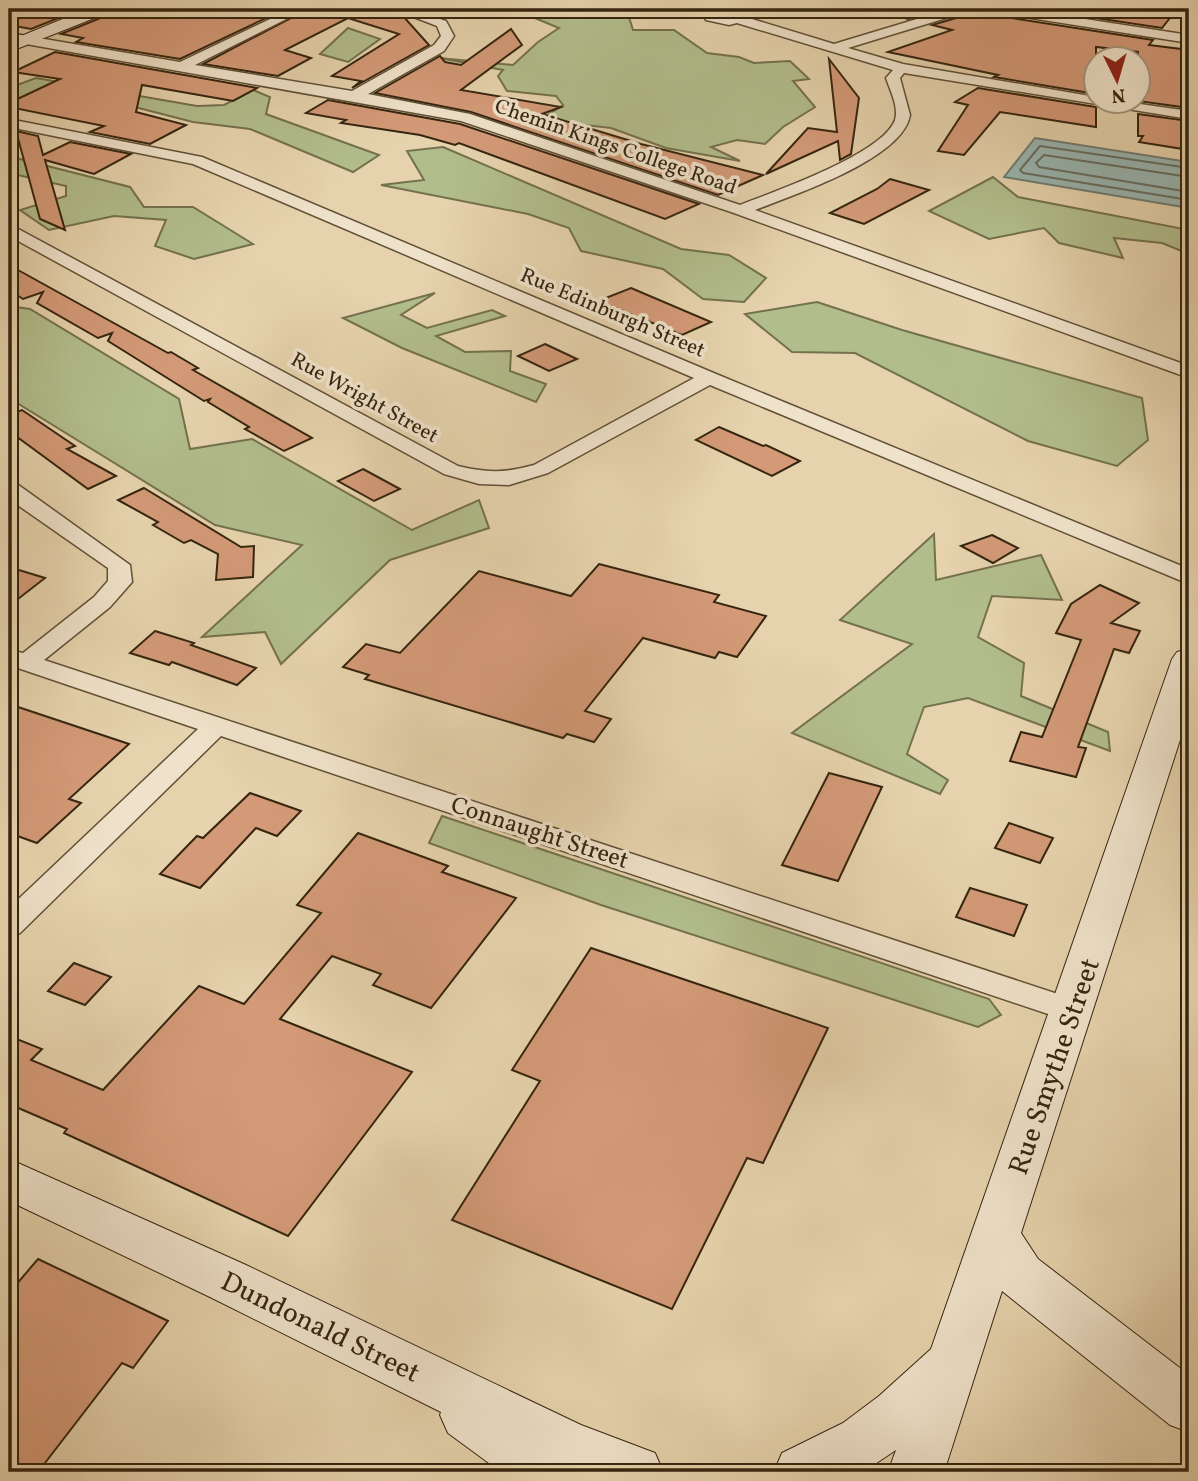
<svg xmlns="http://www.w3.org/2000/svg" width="1198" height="1481" viewBox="0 0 1198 1481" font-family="Vollkorn,serif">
<rect width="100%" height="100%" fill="#e6d3ad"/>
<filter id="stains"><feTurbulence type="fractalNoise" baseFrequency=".00286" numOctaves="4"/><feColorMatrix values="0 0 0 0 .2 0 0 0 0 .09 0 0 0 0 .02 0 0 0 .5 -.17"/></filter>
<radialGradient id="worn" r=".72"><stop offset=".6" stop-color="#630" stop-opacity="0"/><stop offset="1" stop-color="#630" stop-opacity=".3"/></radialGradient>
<g fill="#b2bd8c" stroke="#74714e" stroke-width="2">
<polygon points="513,9 618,9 629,17 633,30 674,30 707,53 739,57 754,63 790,61 809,79 793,81 815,107 783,127 765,144 737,140 711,147 740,161 666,148 611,128 585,125 559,132 534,124 563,105 556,96 507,91 498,76 503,70 439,58 513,65 538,42 559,28"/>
<polygon points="348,28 380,39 348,62 320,54"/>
<polygon points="36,78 197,106 224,105 253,90 270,97 266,114 379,155 353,172 250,129 193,122 96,97 41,94 9,101 9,88"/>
<polygon points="443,147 681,249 729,255 766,278 744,302 703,299 663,269 581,251 569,228 528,214 381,185 424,180 407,151"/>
<polygon points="12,157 130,187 144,207 193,207 253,244 194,259 155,246 166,220 114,216 49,230 20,210 66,196 66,186 9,173 9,159"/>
<polygon points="993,177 1018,197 1189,230 1189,254 1162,243 1114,238 1123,258 1059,243 1044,228 989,239 929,211"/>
<polygon points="435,293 401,315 427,328 492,310 505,316 436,336 465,352 511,351 510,371 546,384 536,402 402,348 343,318"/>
<polygon points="817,302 902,330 1142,398 1148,440 1117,466 1028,441 855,353 792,352 745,314"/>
<polygon points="9,306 30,309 179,399 190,449 252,439 412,530 479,500 489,528 390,560 281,664 265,632 202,637 302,545 215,525 9,398"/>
<polygon points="934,534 936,580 1041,555 1062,600 992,596 978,637 1024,663 1021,696 1108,732 1110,751 968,698 924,707 907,754 948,780 940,794 792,733 912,644 840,620"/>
<polygon points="442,816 989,999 1001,1015 978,1027 601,905 429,843"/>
</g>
<polygon fill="#99b6b2" stroke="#717c71" stroke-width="2" points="1035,138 1189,162 1189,208 1004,177"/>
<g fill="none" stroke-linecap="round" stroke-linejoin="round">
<g stroke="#676e60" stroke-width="2">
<polyline points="1189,168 1040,146 1020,170 1023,173 1189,200"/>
<polyline points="1189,177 1044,155 1036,163 1039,167 1189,192"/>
</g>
</g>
<g fill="#d49a78" stroke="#35250f" stroke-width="2">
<polygon points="9,9 81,9 31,29 9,25"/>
<polygon points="113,9 285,9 180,59 76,42 83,38 61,34 108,15"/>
<polygon points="308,9 390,9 403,16 429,45 352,88 361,81 332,76 399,34 348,18 285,50 311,58 278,76 203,64"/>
<polygon points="899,9 942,9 908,19 898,16"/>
<polygon points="971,9 990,9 998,16 1153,40 1149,45 1189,50 1189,108 1138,101 1138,52 1096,47 1096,94 994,77 998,75 888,52 952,30 932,25 967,15"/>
<polygon points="1036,9 1177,9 1162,28"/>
<polygon points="511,29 522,45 461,90 561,107 542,114 641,144 763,175 718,195 471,112 375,93 440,56 445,62 461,65"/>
<polygon points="55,52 257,88 233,101 142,85 136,112 186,125 150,144 90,132 104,126 9,107 9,103 60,79 13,72"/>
<polygon points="829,59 859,98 851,154 840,160 838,141 766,174 808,128 837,132"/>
<polygon points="978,88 1096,107 1096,127 1000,112 964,155 938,151 968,105 955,102"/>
<polygon points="328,100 460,124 699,204 665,219 459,143 455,145 420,135 341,123 346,120 306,113"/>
<polygon points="1138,114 1189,121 1189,150 1139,142 1143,136 1138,136"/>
<polygon points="16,131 38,136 43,155 70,142 131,154 94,174 45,160 65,230 40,219"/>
<polygon points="890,179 929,190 864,224 830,213 877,189"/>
<polygon points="9,265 168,353 171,352 198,368 193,370 312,438 284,451 245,429 249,427 208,402 210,399 204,401 108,341 112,333 98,338 37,303 43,292 23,299 9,290"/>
<polygon points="631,288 711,322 682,335 598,301"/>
<polygon points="545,344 577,359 549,371 518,356"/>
<polygon points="22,410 75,446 67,449 116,476 88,489 9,431 9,415"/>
<polygon points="719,427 763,446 766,445 800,461 772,476 696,440"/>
<polygon points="363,469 400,489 374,501 338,481"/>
<polygon points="144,488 241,547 254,546 253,577 216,580 218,554 191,540 184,543 153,525 158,522 118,500"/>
<polygon points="992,535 1018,548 993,563 961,546"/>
<polygon points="599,564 719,595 714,602 766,616 737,657 719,652 715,658 643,638 585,711 611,719 594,742 567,734 563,738 365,679 369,675 343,667 366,644 400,653 479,571 571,596"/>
<polygon points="9,567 45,578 9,606"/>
<polygon points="1100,585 1139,603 1111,623 1140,631 1129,653 1114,649 1078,747 1086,748 1076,777 1010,761 1021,732 1042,737 1081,640 1056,633 1071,604"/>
<polygon points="155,631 194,643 191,645 256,668 237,685 172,662 169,665 130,653"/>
<polygon points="9,704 129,744 69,799 81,803 37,843 9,833"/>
<polygon points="829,773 882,787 838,881 782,865"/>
<polygon points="250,793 301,811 277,836 256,828 200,888 160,874 197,836 203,838"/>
<polygon points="1009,823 1053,838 1040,863 995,848"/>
<polygon points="358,833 448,866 442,872 516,898 431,1008 373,985 381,974 332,956 280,1019 412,1072 288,1236 64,1133 67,1129 9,1104 9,1036 42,1049 31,1060 103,1090 199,986 244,1004 321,913 297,905"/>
<polygon points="970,888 1027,905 1014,936 956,917"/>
<polygon points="591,948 828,1028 763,1163 747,1158 672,1309 452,1220 540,1081 512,1070"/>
<polygon points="74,963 111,977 85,1005 48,991"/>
<polygon points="38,1259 168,1321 133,1368 122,1363 38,1472 9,1472 9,1293"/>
</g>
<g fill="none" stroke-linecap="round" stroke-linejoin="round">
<g stroke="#615036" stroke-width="3">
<g id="street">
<path d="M291,9H306L195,65L352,91L434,45L441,36L437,26L393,9H410L446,21L454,36L444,51L368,94L470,114L740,205C773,192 883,154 895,120C899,107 890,90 886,78L893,70L737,23L729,25L706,20L704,17L707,10L746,9L753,17L752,19L834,44L950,9H968L966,12L848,48L903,64L1096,97V102H1126L1189,111V119L904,73L900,78L910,115C903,159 793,195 755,210L1189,366V378L734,213L461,121L9,41V33L180,62ZM725,14L738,15H719Z"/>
<polygon points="992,9 1020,9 1189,35 1189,43 998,13"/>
<path d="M9,119L202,157L716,374L1189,569V584L710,385L548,473L509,485L479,484L444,474L9,236V224L458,466C486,473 506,473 534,465L694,378L193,164L9,127Z"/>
<polygon points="9,483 17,484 130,565 132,582 110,607 44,660 1082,1002 1087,1010 1082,1018 1071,1022 1060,1018 221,736 20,933 9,936 9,908 198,729 9,665 9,650 23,653 94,597 108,581 108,568 9,499"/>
</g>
</g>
<g stroke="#35250f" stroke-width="2">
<g id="secondary">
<polygon points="87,9 110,9 107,13 9,52 9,41"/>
<polygon points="1189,649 1189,712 1021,1233 1038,1259 1189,1375 1189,1432 1170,1425 1002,1291 944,1472 888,1472 896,1450 863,1472 774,1472 782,1453 843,1423 879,1396 931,1349 1172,659 1177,652"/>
<polygon points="9,1159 246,1265 581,1425 655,1453 663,1472 501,1472 448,1433 440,1415 441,1412 210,1297 9,1201"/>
</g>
</g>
<use href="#street" fill="#efe2ca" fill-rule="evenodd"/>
<use href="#secondary" fill="#efe2ca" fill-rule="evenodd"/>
</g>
<g text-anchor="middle" stroke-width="7" stroke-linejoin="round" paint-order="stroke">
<g font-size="21" fill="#35250f" stroke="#efe2ca">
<text transform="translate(616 146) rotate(19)" y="7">Chemin Kings College Road</text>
<text transform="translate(613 312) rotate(23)" y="7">Rue Edinburgh Street</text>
<text transform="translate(365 397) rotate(29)" y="7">Rue Wright Street</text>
</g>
<g font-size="24" fill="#35250f" stroke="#efe2ca">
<text transform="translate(540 832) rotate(18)" y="8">Connaught Street</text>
</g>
<g font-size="28" fill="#35250f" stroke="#efe2ca">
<text transform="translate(1053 1066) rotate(-71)" y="10">Rue Smythe Street</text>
<text transform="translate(321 1326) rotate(26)" y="10">Dundonald Street</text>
</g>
</g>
<rect width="1198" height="1481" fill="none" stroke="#e6d3ad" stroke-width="35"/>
<rect x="10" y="10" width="1177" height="1460" fill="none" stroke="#35250f" stroke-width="3.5"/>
<rect x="18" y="18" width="1163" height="1446" fill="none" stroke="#35250f" stroke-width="2"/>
<g transform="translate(1117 80) rotate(175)"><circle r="33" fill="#efe2ca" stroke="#a5967f" stroke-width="2"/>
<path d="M0-5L12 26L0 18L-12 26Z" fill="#8f2418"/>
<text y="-10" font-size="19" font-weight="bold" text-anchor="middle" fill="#35250f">N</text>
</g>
<rect width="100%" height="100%" filter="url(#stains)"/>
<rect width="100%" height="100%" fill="url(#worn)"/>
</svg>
